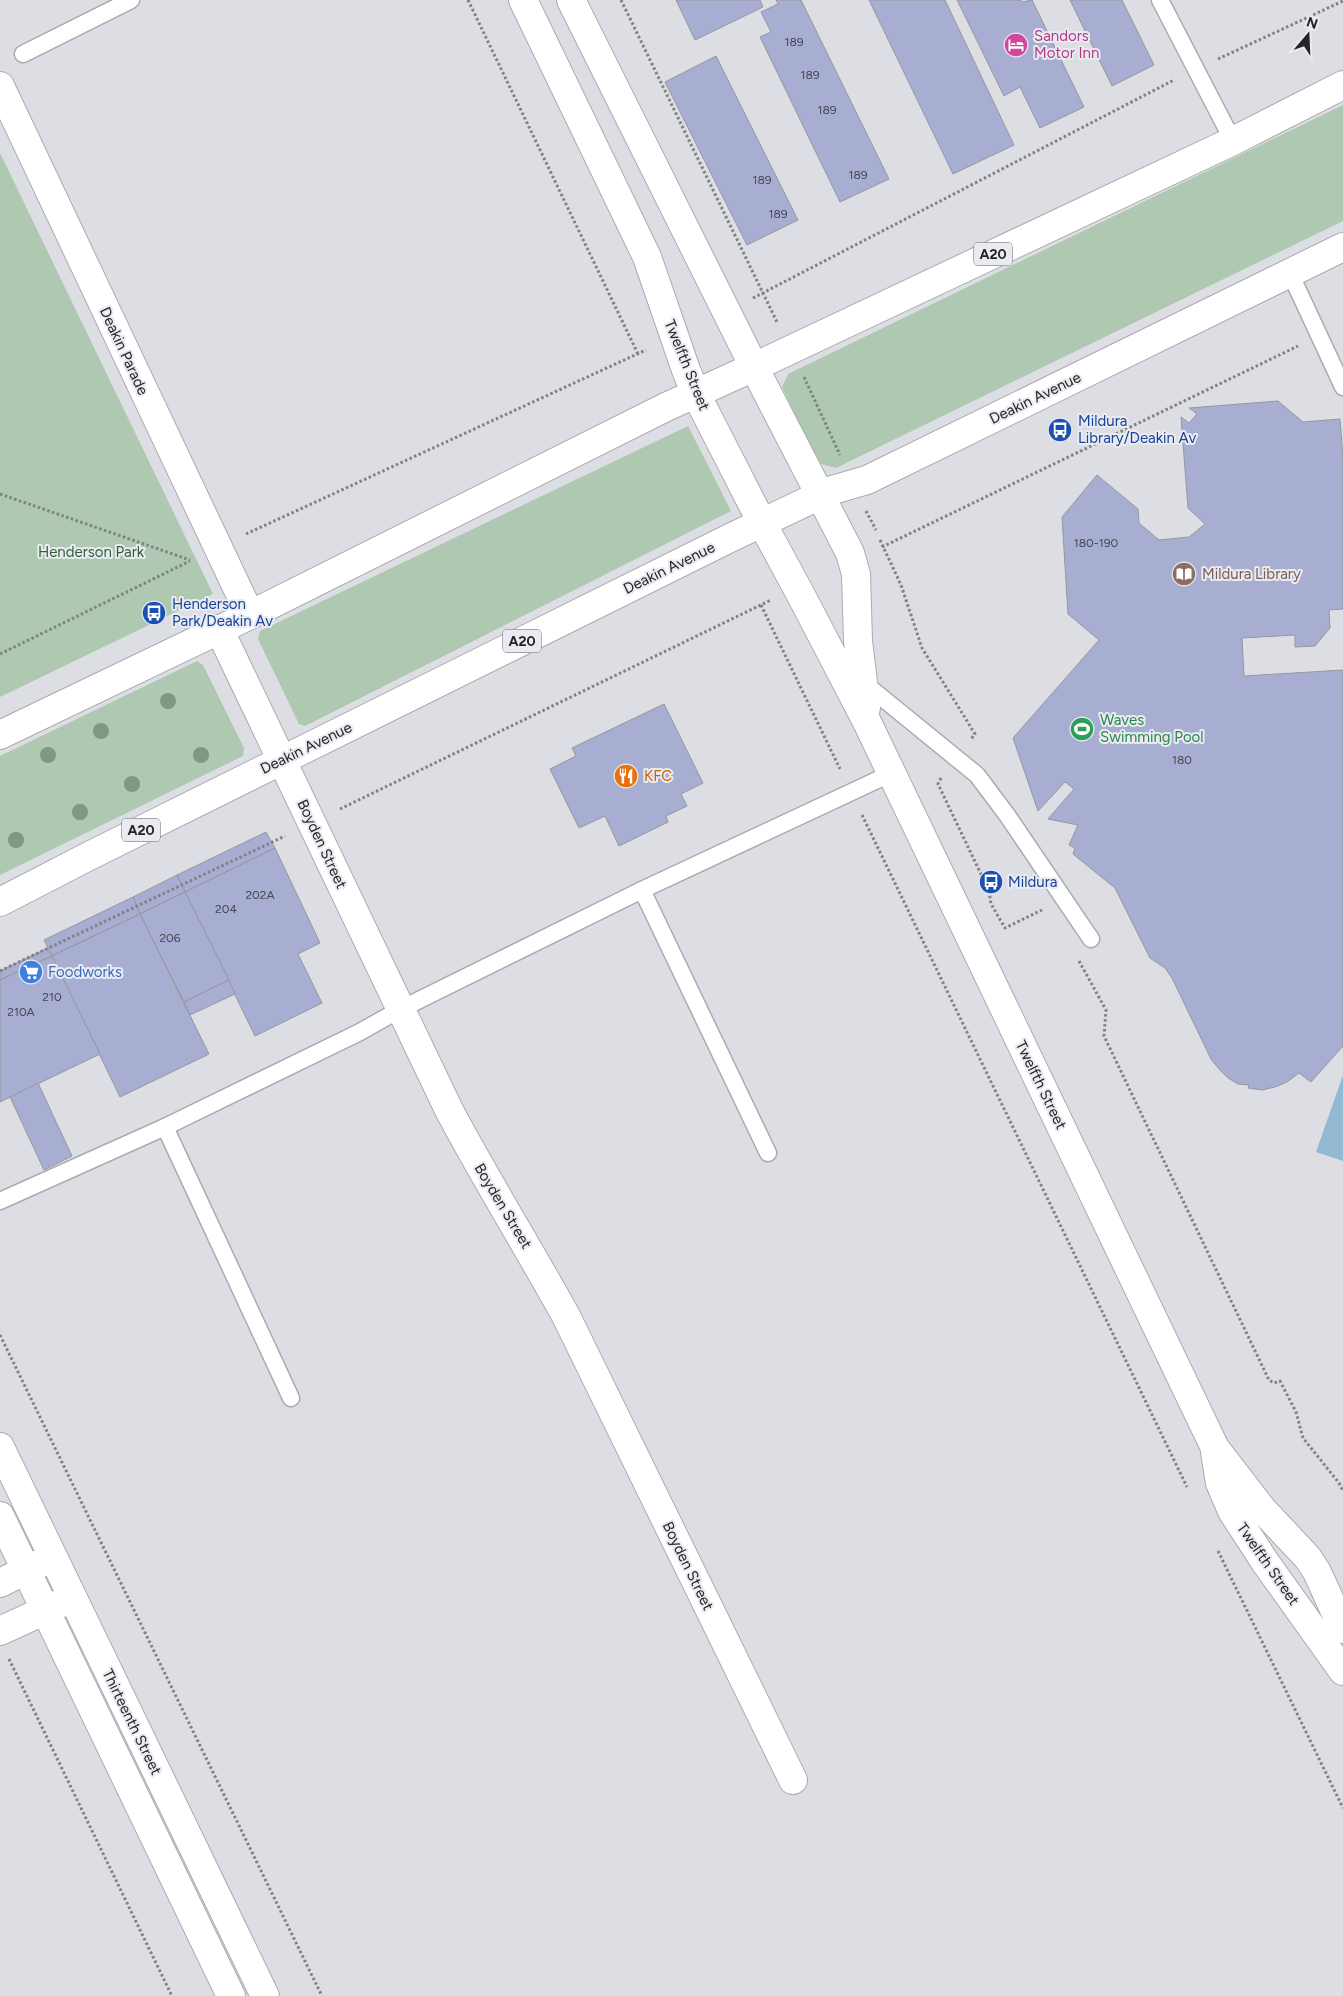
<svg xmlns="http://www.w3.org/2000/svg" width="1343" height="1996" viewBox="0 0 1343 1996" font-family="Figtree,sans-serif">
<rect width="100%" height="100%" fill="#dddee4"/>
<g fill="#aec8b1">
<polygon points="1343,105 1343,221 836,468 818,463 782,387 788,374"/>
<polygon points="0,153 213,594 0,697"/>
<polygon points="688,426 731,511 305,726 299,724 258,639 260,631"/>
<polygon points="197,661 203,665 244,748 243,756 0,875 0,756"/>
</g>
<polygon fill="#93b9d0" points="1343,1075 1343,1161 1316,1152"/>
<g fill="#a8add2" stroke="#96979d">
<polygon points="676,0 760,0 763,7 695,40"/>
<polygon points="776,0 801,0 889,179 840,202 760,37 771,32 761,12 778,4"/>
<polygon points="869,0 945,0 1014,145 953,174"/>
<polygon points="957,0 1021,0 1022,2 1032,0 1084,107 1040,128 1020,87 1004,96"/>
<polygon points="1070,0 1122,0 1154,65 1112,86"/>
<polygon points="716,56 798,220 747,245 665,82"/>
<polygon points="1278,401 1303,422 1340,419 1343,458 1343,609 1329,610 1330,628 1315,646 1295,647 1295,635 1242,638 1244,676 1343,670 1343,1046 1311,1082 1299,1073 1287,1082 1275,1087 1262,1090 1248,1088 1249,1085 1238,1084 1228,1078 1219,1069 1211,1059 1172,978 1165,968 1150,958 1115,888 1073,854 1075,848 1069,845 1078,825 1048,819 1074,789 1065,782 1038,811 1013,738 1099,640 1068,614 1062,517 1097,475 1138,509 1139,523 1159,540 1189,537 1205,524 1188,508 1181,417 1189,423 1197,414 1189,408"/>
<polygon points="664,704 703,783 681,794 687,806 666,816 668,822 619,846 605,816 579,828 550,769 576,756 572,748"/>
<polygon points="266,832 275,848 185,892 177,875"/>
<polygon points="275,848 320,943 298,954 322,1003 255,1036 185,892"/>
<polygon points="177,875 185,892 140,914 133,897"/>
<polygon points="185,892 229,980 184,1002 140,914"/>
<polygon points="133,897 140,914 52,956 44,940"/>
<polygon points="140,914 209,1054 120,1097 52,956"/>
<polygon points="48,948 52,956 0,980 0,971"/>
<polygon points="52,956 100,1054 0,1102 0,980"/>
<polygon points="229,980 235,994 190,1015 184,1002"/>
<polygon points="38,1083 72,1156 44,1170 10,1097"/>
</g>
<g fill="none" stroke-linecap="round" stroke-linejoin="round">
<g stroke="#aaabb1" stroke-width="19">
<g id="service">
<polyline points="1160,0 1233,141"/>
<polyline points="23,54 131,0"/>
<polyline points="1290,273 1343,387"/>
<polyline points="864,683 977,775 1007,815 1091,939"/>
<polyline points="642,890 768,1153"/>
<polyline points="165,1127 291,1398"/>
<polyline points="0,1201 165,1127 358,1033 401,1009 642,890 890,774"/>
</g>
</g>
<g stroke="#aaabb1" stroke-width="30">
<g id="minor">
<polyline points="523,0 647,257 686,370 696,394 762,523 803,599 867,722 1215,1448 1262,1509 1308,1558 1317,1572 1343,1629"/>
<polyline points="571,0 754,367 850,553 856,574 858,641 866,708"/>
<polyline points="0,86 250,615"/>
<path d="M219,629L449,1110C486,1180 528,1247 566,1316L793,1780"/>
<polyline points="0,1447 265,1996"/>
<polyline points="1215,1452 1220,1483 1232,1511 1265,1562 1343,1671"/>
<polyline points="0,1516 231,1996"/>
<polyline points="0,1583 41,1563"/>
<polyline points="0,1631 61,1603"/>
</g>
</g>
<g stroke="#aaabb1" stroke-width="30">
<g id="trunk">
<polyline points="0,735 250,615 666,407 754,367 1233,141 1343,85"/>
<polyline points="0,902 91,855 730,538 829,491 867,480 1343,247"/>
</g>
</g>
<g stroke="#808185" stroke-width="3" stroke-dasharray="2.5 2.5" stroke-linecap="butt">
<polyline points="468,0 638,354"/>
<polyline points="621,0 777,322"/>
<polyline points="1218,59 1343,1"/>
<polyline points="753,298 1174,80"/>
<polyline points="804,377 840,455"/>
<polyline points="0,494 190,560"/>
<polyline points="866,511 876,530"/>
<polyline points="246,534 646,350"/>
<polyline points="880,540 901,585 922,648 975,734 971,739"/>
<polyline points="882,547 1298,346"/>
<polyline points="761,605 840,769"/>
<polyline points="0,654 190,561"/>
<polyline points="941,778 938,784 989,891 991,904 1005,928 1042,910"/>
<polyline points="340,809 771,600"/>
<polyline points="862,815 1187,1487"/>
<polyline points="1079,961 1106,1010 1104,1036 1269,1380 1274,1383 1280,1381 1296,1412 1303,1438 1339,1483 1343,1491"/>
<polyline points="0,971 285,836"/>
<polyline points="0,1335 322,1996"/>
<polyline points="1218,1551 1343,1808"/>
<polyline points="9,1659 172,1996"/>
</g>
<use href="#service" stroke="#fff" stroke-width="16"/>
<use href="#minor" stroke="#fff" stroke-width="28"/>
<use href="#trunk" stroke="#fff" stroke-width="28"/>
</g>
<g fill="#7d9885">
<circle cx="168" cy="701" r="8"/>
<circle cx="101" cy="731" r="8"/>
<circle cx="48" cy="755" r="8"/>
<circle cx="201" cy="755" r="8"/>
<circle cx="132" cy="784" r="8"/>
<circle cx="80" cy="812" r="8"/>
<circle cx="16" cy="840" r="8"/>
</g>
<defs>
<g id="hotel-disc" transform="scale(1.25)"><circle r="9.5" fill="#d1479c" stroke="#eaebf1"/><path d="M-6-4.5h1.5V1H6V5H4.5V3h-9V5H-6ZM-4 0a1.8 1.8 0 1 1 3.6 0ZM.5 0V-2.5h3Q6-2.5 6 0Z" fill="#fff"/></g>
<g id="bus-disc" transform="scale(1.25)"><circle r="9.5" fill="#1a4fb4" stroke="#eaebf1"/><path d="M-5-6H5V4H4V6H2V4H-2V6H-4V4H-5ZM-3.5-4V0h7V-4ZM-3.5 1.2v1.5H-2V1.2ZM2 1.2v1.5H3.5V1.2Z" fill="#fff"/></g>
<g id="library-disc" transform="scale(1.25)"><circle r="9.5" fill="#8d6e63" stroke="#eaebf1"/><path d="M-6-4Q-3-5.5-.7-3.5V5Q-3 3-6 4ZM6-4Q3-5.5 .7-3.5V5Q3 3 6 4Z" fill="#fff"/></g>
<g id="stadium-disc" transform="scale(1.25)"><circle r="9.5" fill="#2e9e5b" stroke="#eaebf1"/><path d="M0-5a6.5 5 0 1 0 0 10a6.5 5 0 1 0 0-10ZM-3.5-1.8h7v3.6h-7Z" fill="#fff"/></g>
<g id="restaurant-disc" transform="scale(1.25)"><circle r="9.5" fill="#e8710a" stroke="#eaebf1"/><path d="M-5-6h1v4h1v-4h1v4h1v-4h1v5L-1.5 .5V6h-2V.5L-5-1ZM5-6V6H3V1.5H1.5Q1.5-4 5-6Z" fill="#fff"/></g>
<g id="supermarket-disc" transform="scale(1.25)"><circle r="9.5" fill="#3f7fe0" stroke="#eaebf1"/><path d="M-6-5.5h2.5l.6 2H6L4.5 2H-2.5L-4.4-4H-6ZM-1.5 3.2a1.3 1.3 0 1 0 .1 0ZM3 3.2a1.3 1.3 0 1 0 .1 0Z" fill="#fff"/></g>
</defs>
<g fill-rule="evenodd">
<use href="#hotel-disc" x="1016" y="45"/>
<use href="#bus-disc" x="1060" y="430"/>
<use href="#library-disc" x="1184" y="574"/>
<use href="#bus-disc" x="154" y="613"/>
<use href="#stadium-disc" x="1082" y="729"/>
<use href="#restaurant-disc" x="626" y="776"/>
<use href="#bus-disc" x="991" y="882"/>
<use href="#supermarket-disc" x="31" y="972"/>
</g>
<g text-anchor="middle" stroke-width="4" stroke-linejoin="round" paint-order="stroke">
<g font-size="12" fill="#454752">
<text x="794" y="46">189</text>
<text x="810" y="79">189</text>
<text x="827" y="114">189</text>
<text x="858" y="179">189</text>
<text x="762" y="184">189</text>
<text x="778" y="218">189</text>
<text x="1096" y="547">180-190</text>
<text x="1182" y="764">180</text>
<text x="260" y="899">202A</text>
<text x="226" y="913">204</text>
<text x="170" y="942">206</text>
<text x="52" y="1001">210</text>
<text x="21" y="1016">210A</text>
</g>
<g fill="#eaebf1" stroke="#5f6064" stroke-width="1">
<rect x="974" y="242.5" width="38" height="23" rx="4"/>
<rect x="503" y="629.5" width="38" height="23" rx="4"/>
<rect x="122" y="818.5" width="38" height="23" rx="4"/>
</g>
<g font-size="14" font-weight="bold" fill="#242527">
<text x="993" y="259">A20</text>
<text x="522" y="646">A20</text>
<text x="141" y="835">A20</text>
</g>
<g font-size="15" fill="#b23c85" stroke="#eaebf1" text-anchor="start">
<text x="1034" y="41">Sandors<tspan x="1034" dy="17">Motor Inn</tspan></text>
</g>
<g font-size="15" fill="#242527" stroke="#eaebf1">
<text transform="translate(124 351) rotate(65)" y="5">Deakin Parade</text>
<text transform="translate(687 365) rotate(68)" y="5">Twelfth Street</text>
<text transform="translate(1035 398) rotate(-26)" y="5">Deakin Avenue</text>
<text transform="translate(669 568) rotate(-26)" y="5">Deakin Avenue</text>
<text transform="translate(306 748) rotate(-26)" y="5">Deakin Avenue</text>
<text transform="translate(322 844) rotate(65)" y="5">Boyden Street</text>
<text transform="translate(1041 1085) rotate(64)" y="5">Twelfth Street</text>
<text transform="translate(503 1206) rotate(59)" y="5">Boyden Street</text>
<text transform="translate(1268 1564) rotate(55)" y="5">Twelfth Street</text>
<text transform="translate(688 1566) rotate(64)" y="5">Boyden Street</text>
<text transform="translate(132 1722) rotate(64)" y="5">Thirteenth Street</text>
</g>
<g font-size="15" fill="#164399" stroke="#eaebf1" text-anchor="start">
<text x="1078" y="426">Mildura<tspan x="1078" dy="17">Library/Deakin Av</tspan></text>
<text x="172" y="609">Henderson<tspan x="172" dy="17">Park/Deakin Av</tspan></text>
<text x="1008" y="887">Mildura</text>
</g>
<g font-size="15" fill="#2f5e37" stroke="#eaebf1">
<text x="91" y="557">Henderson Park</text>
</g>
<g font-size="15" fill="#785e54" stroke="#eaebf1" text-anchor="start">
<text x="1202" y="579">Mildura Library</text>
</g>
<g font-size="15" fill="#27864d" stroke="#eaebf1" text-anchor="start">
<text x="1100" y="725">Waves<tspan x="1100" dy="17">Swimming Pool</tspan></text>
</g>
<g font-size="15" fill="#c56008" stroke="#eaebf1" text-anchor="start">
<text x="644" y="781">KFC</text>
</g>
<g font-size="15" fill="#366cbe" stroke="#eaebf1" text-anchor="start">
<text x="48" y="977">Foodworks</text>
</g>
</g>
<g transform="translate(1308 35) rotate(19)" stroke="#eaebf1" stroke-width="4" paint-order="stroke">
<path d="M0-4L9 19L0 12L-9 19Z" fill="#242527"/>
<text y="-8" font-size="14" font-weight="bold" text-anchor="middle" fill="#242527">N</text>
</g>
</svg>
